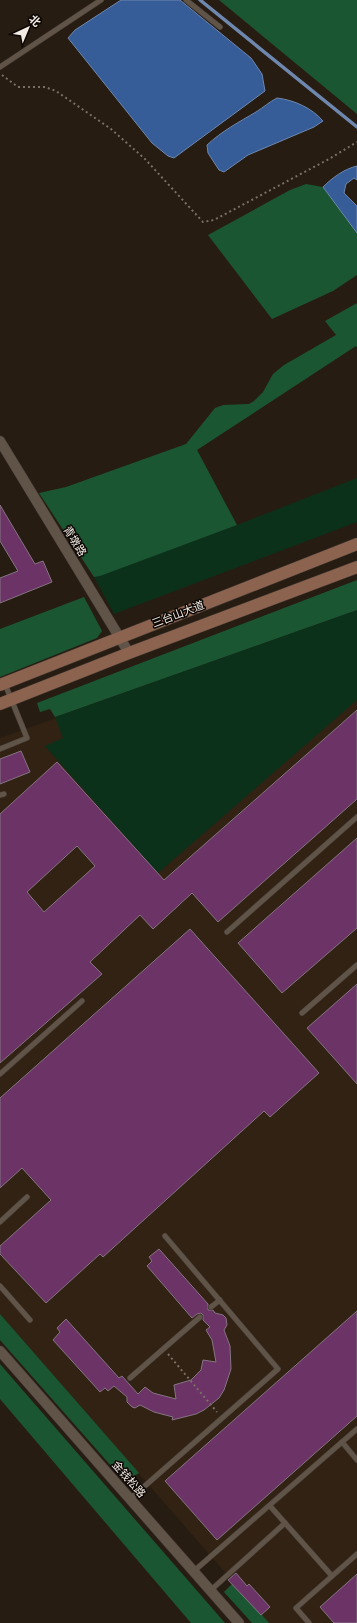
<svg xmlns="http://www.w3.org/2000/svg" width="357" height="1623" viewBox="0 0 357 1623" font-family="'PT Sans','Noto Sans SC',sans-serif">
<rect width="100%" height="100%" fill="#271c11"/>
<polygon fill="#312213" points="357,610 357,1623 269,1623 0,1314 0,738"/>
<g fill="#0c311b">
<polygon points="357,478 357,522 114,614 94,577 237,525"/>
<polygon points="357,610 357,700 158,873 45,746 63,738 55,717"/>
</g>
<g fill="#1b5633">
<polygon points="219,0 357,0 357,114"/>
<polygon points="306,184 323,187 357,233 357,275 333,291 272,319 208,235 290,190"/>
<polygon points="357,303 357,348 356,346 197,450 237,525 100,576 94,577 39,493 66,487 186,444 215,408 223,405 249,404 254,401 263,392 273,374 284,365 336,335 325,321"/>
<polygon points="357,580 357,610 55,717 50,709 40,712 37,703"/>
<polygon points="84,597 102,631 97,638 0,677 0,629"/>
<polygon points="0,1314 139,1473 125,1481 120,1476 0,1340"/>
<polygon points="0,1364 225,1623 191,1623 0,1399"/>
<polygon points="234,1582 269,1623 252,1623 224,1592"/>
</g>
<g fill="#365d98" stroke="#6e87ae">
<polygon points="121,0 180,0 251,58 262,74 265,91 174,158 168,156 152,143 68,38 75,30"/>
<path d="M277,98C294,100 312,108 323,121L314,127L248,155L224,172L219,170L208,153L207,145C222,131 239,122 256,112C264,107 269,102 277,98Z"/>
<path d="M357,166V180L354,178L346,184L344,193L357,206V233L323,187C332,178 344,169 357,166Z"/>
</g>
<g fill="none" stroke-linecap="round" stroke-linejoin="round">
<polyline stroke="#6e87ae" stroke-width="3.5" points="200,0 357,127"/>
</g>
<g fill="#6b3366" stroke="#847582" fill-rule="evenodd">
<polygon points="0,505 35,564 43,561 52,582 0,603 0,578 18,571 0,541"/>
<path d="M357,710V799L218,922L192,893L153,929L140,915L90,962L102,974L0,1063V814L57,762L164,880ZM77,846L95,866L44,912L27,892Z"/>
<polygon points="21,751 30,772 0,784 0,759"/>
<polygon points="357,838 357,928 282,993 238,943"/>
<polygon points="190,929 319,1073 270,1117 264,1111 103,1257 100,1254 46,1303 0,1254 0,1246 51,1200 22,1168 0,1188 0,1098"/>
<polygon points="357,984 357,1084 307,1028"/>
<polygon points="159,1249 208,1304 208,1310 213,1310 215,1313 223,1315 226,1318 227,1325 224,1330 230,1346 231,1369 224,1390 219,1398 204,1410 196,1414 172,1420 173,1417 154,1412 140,1405 135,1408 132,1407 127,1402 127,1397 114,1386 108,1391 105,1388 100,1392 53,1340 60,1332 57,1328 66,1319 119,1378 122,1376 138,1394 145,1387 153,1393 176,1399 174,1385 191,1380 201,1370 203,1360 216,1362 212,1340 206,1330 210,1327 203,1320 203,1315 201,1313 197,1314 192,1318 147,1266 152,1261 149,1257"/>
<polygon points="357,1311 357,1416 217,1540 165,1481"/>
<polygon points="236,1573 247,1586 249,1584 270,1607 261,1615 228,1580"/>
<polygon points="357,1574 357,1623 334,1623 320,1607"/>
</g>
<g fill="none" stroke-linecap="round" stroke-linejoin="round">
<g stroke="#413833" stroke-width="6">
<g id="lane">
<polyline points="186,0 220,27"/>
<polyline points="0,67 101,0"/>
<polyline points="0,749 27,738 5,684"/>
<polyline points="0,795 4,794"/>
<polyline points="227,932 357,817"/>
<polyline points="302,1013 357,965"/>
<polyline points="0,1074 82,1001"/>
<polyline points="0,1222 27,1197"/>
<polyline points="0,1286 30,1320"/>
<polyline points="211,1307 220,1300"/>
<polyline points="130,1378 200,1317"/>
<polyline points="342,1442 357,1460"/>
<polyline points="130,1499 278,1369 165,1236"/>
<polyline points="270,1506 332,1576"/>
<polyline points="194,1571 357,1429"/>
<polyline points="211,1590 285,1523"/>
<polyline points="309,1623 296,1608 357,1554"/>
</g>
</g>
<g stroke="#413833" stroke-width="11">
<g id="street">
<polyline points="0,441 129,653"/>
<polyline points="0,1351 239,1623"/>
</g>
</g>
<g stroke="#413833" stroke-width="13">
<g id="secondary">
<polyline points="0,685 357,544"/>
<polyline points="0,704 129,653 357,567"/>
</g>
</g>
<g stroke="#796f66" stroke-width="2" stroke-dasharray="2 3" stroke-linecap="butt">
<polyline points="2,75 18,87 45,87 56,91 111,129 145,159 203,222 214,220 329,159 357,142"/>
<polyline points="168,1354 217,1412"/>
</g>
<use href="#lane" stroke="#605347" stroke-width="5"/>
<use href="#street" stroke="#605347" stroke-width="10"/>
<use href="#secondary" stroke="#8b634e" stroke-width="12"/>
</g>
<g text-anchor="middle" stroke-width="3" stroke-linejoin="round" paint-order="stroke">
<g font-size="11" fill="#f2eae3" stroke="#0c0704">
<text transform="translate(75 541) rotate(59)" y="4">青墩路</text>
<text transform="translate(178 614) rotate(-21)" y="4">三台山大道</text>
<text transform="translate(129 1479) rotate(49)" y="4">金钱松路</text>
</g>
</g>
<g transform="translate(28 28) rotate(44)" stroke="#0c0704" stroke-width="3" paint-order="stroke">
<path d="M0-3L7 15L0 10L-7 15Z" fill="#f2eae3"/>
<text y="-6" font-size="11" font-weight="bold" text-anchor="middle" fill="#f2eae3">北</text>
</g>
</svg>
